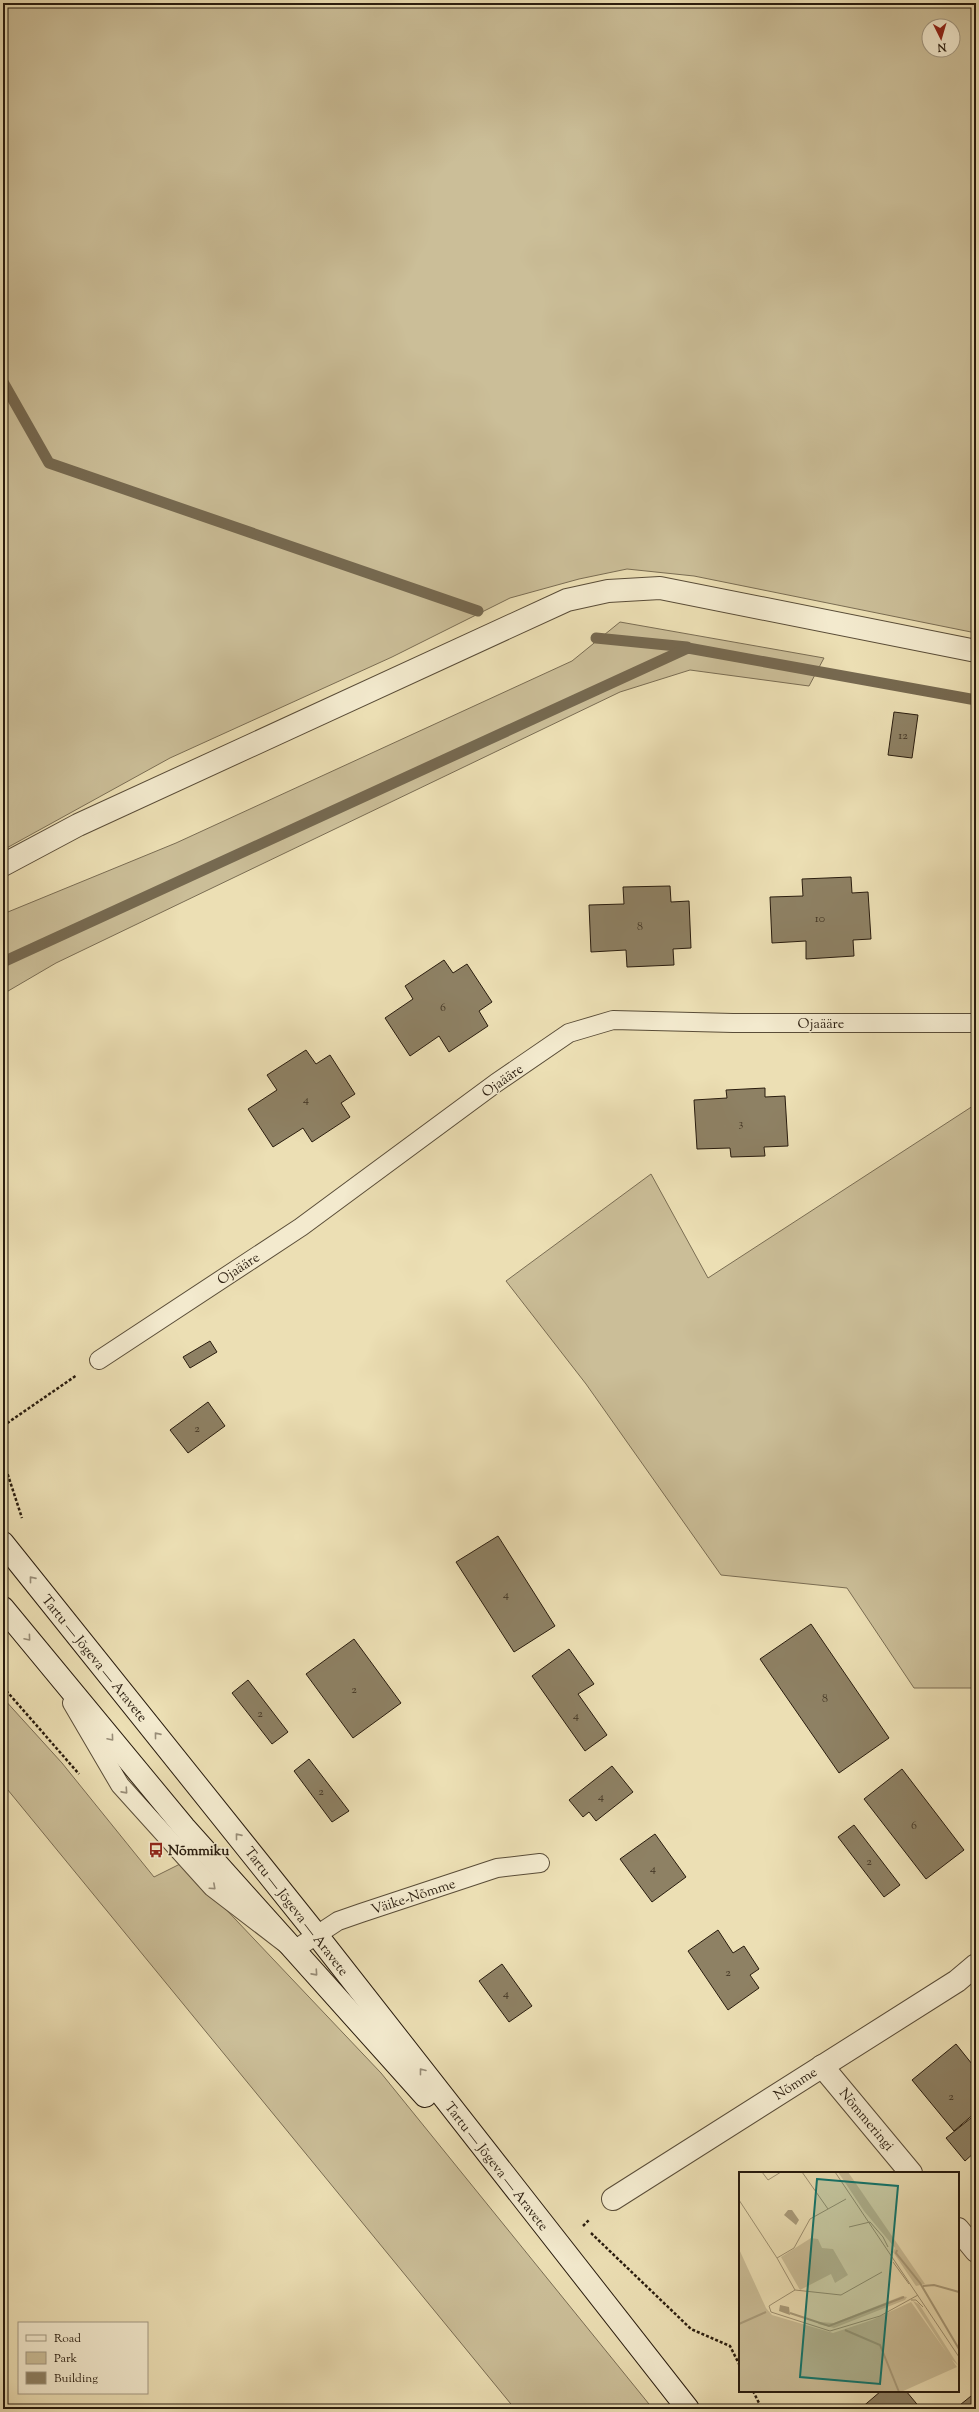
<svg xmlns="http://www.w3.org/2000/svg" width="979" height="2412" viewBox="0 0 979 2412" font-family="'Sorts Mill Goudy',serif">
<rect width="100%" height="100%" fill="#ecdfb4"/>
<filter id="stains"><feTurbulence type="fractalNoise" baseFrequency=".005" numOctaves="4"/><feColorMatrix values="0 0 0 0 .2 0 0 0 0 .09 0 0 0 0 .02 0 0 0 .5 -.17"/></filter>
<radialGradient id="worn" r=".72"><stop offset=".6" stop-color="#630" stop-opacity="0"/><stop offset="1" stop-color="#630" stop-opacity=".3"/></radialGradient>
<g fill="#cbbe98" stroke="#7a6d53" fill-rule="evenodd">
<path d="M3,3H976V633L694,576L627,569L579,579L510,598L392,657L170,758L3,850ZM929,26H953V50H929Z"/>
<polygon points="620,622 824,658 809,686 690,670 620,692 56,963 3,994 3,914 176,843 572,661"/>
<polygon points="976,1104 976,1688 914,1688 847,1588 721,1575 586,1384 506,1281 651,1174 708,1278"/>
<polygon points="3,1698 62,1763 154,1877 182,1863 381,2073 653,2409 515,2409 3,1784"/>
</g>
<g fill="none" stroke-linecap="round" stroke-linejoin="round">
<g stroke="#766950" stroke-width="11">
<polyline points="3,382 49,463 478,611"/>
<polyline points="596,638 687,647"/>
<polyline points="3,962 688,648 976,700"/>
</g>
</g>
<g fill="#8e8164" stroke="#291c0e">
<polygon points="894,712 918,715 912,758 888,755"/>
<polygon points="851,877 852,893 868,892 871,939 853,940 854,956 806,959 806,941 772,943 770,897 803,896 802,879"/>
<polygon points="670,886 671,902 689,901 691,948 673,949 674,965 627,967 626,950 591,952 589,905 624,904 623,887"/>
<polygon points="444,960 453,973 467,964 492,1002 479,1011 488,1026 449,1052 439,1036 410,1056 385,1018 413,999 405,986"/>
<polygon points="306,1050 316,1064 330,1055 355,1094 341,1103 350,1117 312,1142 303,1128 273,1147 248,1109 277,1090 267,1075"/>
<polygon points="765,1088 765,1097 785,1096 788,1146 764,1147 765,1156 731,1157 730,1148 697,1149 694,1100 727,1098 726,1090"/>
<polygon points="210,1341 217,1352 190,1368 183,1357"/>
<polygon points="208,1402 225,1426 188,1453 170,1430"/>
<polygon points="498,1536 555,1626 514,1652 456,1562"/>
<polygon points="811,1624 889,1738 839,1773 760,1659"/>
<polygon points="354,1639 401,1703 353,1738 306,1674"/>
<polygon points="569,1649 594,1684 578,1694 607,1735 585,1751 532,1676"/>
<polygon points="248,1680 288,1732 272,1744 232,1693"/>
<polygon points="309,1759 349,1811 332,1822 294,1771"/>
<polygon points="612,1766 633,1792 596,1821 589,1812 583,1817 569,1800"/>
<polygon points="902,1769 964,1850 926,1879 864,1799"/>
<polygon points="854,1825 900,1885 884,1897 838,1837"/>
<polygon points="655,1834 686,1877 652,1902 620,1859"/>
<polygon points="718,1930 733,1953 744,1946 759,1969 750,1975 759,1988 728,2010 688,1951"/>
<polygon points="502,1964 532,2006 509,2022 479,1981"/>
<polygon points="956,2044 976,2069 976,2112 954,2131 912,2080"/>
<polygon points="976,2114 976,2151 965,2161 946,2138"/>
<polygon points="881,2391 906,2391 921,2409 860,2409"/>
<polygon points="976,2392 976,2409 955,2409"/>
</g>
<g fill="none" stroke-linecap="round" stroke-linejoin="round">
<g stroke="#5a4d38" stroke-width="20">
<g id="service">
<polyline points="99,1360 301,1227 496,1083 569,1033 613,1020 733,1023 976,1023"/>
<polyline points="72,1703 120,1785 212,1887 294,1950 338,1921 361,1913 497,1868 540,1863"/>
</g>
</g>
<g stroke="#5a4d38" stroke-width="24">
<g id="minor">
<polyline points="3,865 78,825 567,600 608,591 660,588 976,651"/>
<polyline points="822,2066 911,2173"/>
<polyline points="613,2199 957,1981 976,1965"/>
<polyline points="958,2229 976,2251"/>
</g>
</g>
<g stroke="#291c0e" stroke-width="24">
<g id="secondary">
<polyline points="3,1543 316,1934 688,2409"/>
<polyline points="3,1608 184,1827 425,2096"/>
</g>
</g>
<g stroke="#291c0e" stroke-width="2.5" stroke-dasharray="3 2" stroke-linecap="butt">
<polyline points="3,1426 77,1375"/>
<polyline points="3,1460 22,1518"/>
<polyline points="3,1687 79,1774"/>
<polyline points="583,2226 590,2219"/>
<polyline points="591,2233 691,2329 730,2346 740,2366"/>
<polyline points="753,2391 762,2409"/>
</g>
<use href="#service" stroke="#f3eace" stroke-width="18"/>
<use href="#minor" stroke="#f3eace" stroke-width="22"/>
<use href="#secondary" stroke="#f3eace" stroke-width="22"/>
</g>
<defs><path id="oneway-chevron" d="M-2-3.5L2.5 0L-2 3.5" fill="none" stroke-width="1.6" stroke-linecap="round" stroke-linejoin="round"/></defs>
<g stroke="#988d78">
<use href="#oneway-chevron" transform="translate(32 1579) rotate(-129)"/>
<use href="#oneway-chevron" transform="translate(28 1638) rotate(50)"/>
<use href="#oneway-chevron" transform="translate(157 1735) rotate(-129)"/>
<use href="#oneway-chevron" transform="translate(111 1738) rotate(50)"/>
<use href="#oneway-chevron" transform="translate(125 1791) rotate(48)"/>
<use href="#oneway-chevron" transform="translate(238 1836) rotate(-129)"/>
<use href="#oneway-chevron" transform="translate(213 1887) rotate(42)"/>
<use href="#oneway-chevron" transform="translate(315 1973) rotate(48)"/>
<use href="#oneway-chevron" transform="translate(422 2071) rotate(-128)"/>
</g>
<defs>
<g id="bus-bare" transform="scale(1.2)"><path d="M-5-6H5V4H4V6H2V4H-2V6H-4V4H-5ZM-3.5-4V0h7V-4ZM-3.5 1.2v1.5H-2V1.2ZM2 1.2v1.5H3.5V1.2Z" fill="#8f2418" stroke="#f3eace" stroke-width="2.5" paint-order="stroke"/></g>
</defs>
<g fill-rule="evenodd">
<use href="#bus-bare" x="156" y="1850"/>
</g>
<g text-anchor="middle" stroke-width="3" stroke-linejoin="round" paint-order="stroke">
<g font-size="12" fill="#423524">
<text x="903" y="739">12</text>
<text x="820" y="922">10</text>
<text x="640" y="930">8</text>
<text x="443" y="1011">6</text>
<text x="306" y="1103">4</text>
<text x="741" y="1127">3</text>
<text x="197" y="1432">2</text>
<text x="506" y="1598">4</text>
<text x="354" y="1693">2</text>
<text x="825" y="1702">8</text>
<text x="260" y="1717">2</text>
<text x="576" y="1719">4</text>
<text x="321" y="1795">2</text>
<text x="601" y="1800">4</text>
<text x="914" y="1829">6</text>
<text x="869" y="1865">2</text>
<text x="653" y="1872">4</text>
<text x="728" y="1976">2</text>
<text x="506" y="1997">4</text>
<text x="951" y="2100">2</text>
</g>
<g font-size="14" fill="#291c0e" stroke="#f3eace">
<text x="821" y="1028">Ojaääre</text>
<text transform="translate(502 1080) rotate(-35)" y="5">Ojaääre</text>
<text transform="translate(238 1268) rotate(-33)" y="5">Ojaääre</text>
<text transform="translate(95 1658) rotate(51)" y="5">Tartu — Jõgeva — Aravete</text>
<text transform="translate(413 1896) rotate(-18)" y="5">Väike-Nõmme</text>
<text transform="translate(297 1911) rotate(52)" y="5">Tartu — Jõgeva — Aravete</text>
<text transform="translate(795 2083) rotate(-33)" y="5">Nõmme</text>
<text transform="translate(867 2119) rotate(50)" y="5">Nõmmeringi</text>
<text transform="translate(497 2166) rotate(52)" y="5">Tartu — Jõgeva — Aravete</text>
</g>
<g font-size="14" font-weight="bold" fill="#291c0e" stroke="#f3eace" text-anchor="start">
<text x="168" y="1855">Nõmmiku</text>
</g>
</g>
<g transform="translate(739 2172)">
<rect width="220" height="220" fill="#ecdfb4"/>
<path d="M99,0H109L186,112L177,114L154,80L156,76L125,39ZM72,66L79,67L83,76L94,77L109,103L96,111L92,102L61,118L42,85ZM0,77L27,136L33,143L94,161L133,148L172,130L218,195L162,220H0ZM163,124L168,125L166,128L95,156L79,152L80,150L95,151ZM174,129L180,132L219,193L212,187Z" fill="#cbbe98"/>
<path d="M49,38H53L60,48L57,53L45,43ZM41,133L50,135L51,143L40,139Z" fill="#aa9d7c"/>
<path fill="none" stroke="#aa9d7c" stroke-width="2" d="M158,78L157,81L181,111L220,177M184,114L195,113L220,120M51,141L90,154L165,125M0,152L27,140M106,158L141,173L160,220"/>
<path fill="none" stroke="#9e9172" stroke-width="1" d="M23,0L29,8L42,0M63,0L89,37M96,0L220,185M0,28L38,86L56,118M110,55L131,50L144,65L149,75M38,86L55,76L71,47L107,27M154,90L170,112M56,118L33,132L30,134L32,140L91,159L141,144L179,123M56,118L102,123L143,100M172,128H177L184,135"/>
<path fill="#0f766e" fill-opacity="0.15" stroke="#0f766e" stroke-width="2" d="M78,7L159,14L141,212L61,205Z"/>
<rect width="220" height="220" fill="none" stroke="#291c0e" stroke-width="2"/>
</g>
<rect width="979" height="2412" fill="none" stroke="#ecdfb4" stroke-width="16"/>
<rect x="4" y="4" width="971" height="2404" fill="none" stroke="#291c0e" stroke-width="2"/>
<rect x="8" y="8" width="963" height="2396" fill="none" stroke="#291c0e"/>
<rect x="18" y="2322" width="130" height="72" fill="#f3eace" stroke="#a29881"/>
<rect x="26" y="2335" width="20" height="6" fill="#f3eace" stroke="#a29881"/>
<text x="54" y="2342" font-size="12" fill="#291c0e">Road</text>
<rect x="26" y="2352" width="20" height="12" fill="#cbbe98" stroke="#a29881"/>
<text x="54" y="2362" font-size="12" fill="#291c0e">Park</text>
<rect x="26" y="2372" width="20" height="12" fill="#8e8164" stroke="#a29881"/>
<text x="54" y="2382" font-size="12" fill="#291c0e">Building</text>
<g transform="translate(941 38) rotate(175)"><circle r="19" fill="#f3eace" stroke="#a29881"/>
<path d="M0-3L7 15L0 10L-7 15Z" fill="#8f2418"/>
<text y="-6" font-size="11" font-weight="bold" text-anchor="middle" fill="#291c0e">N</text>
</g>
<rect width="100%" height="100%" filter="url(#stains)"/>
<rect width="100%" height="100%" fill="url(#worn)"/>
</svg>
